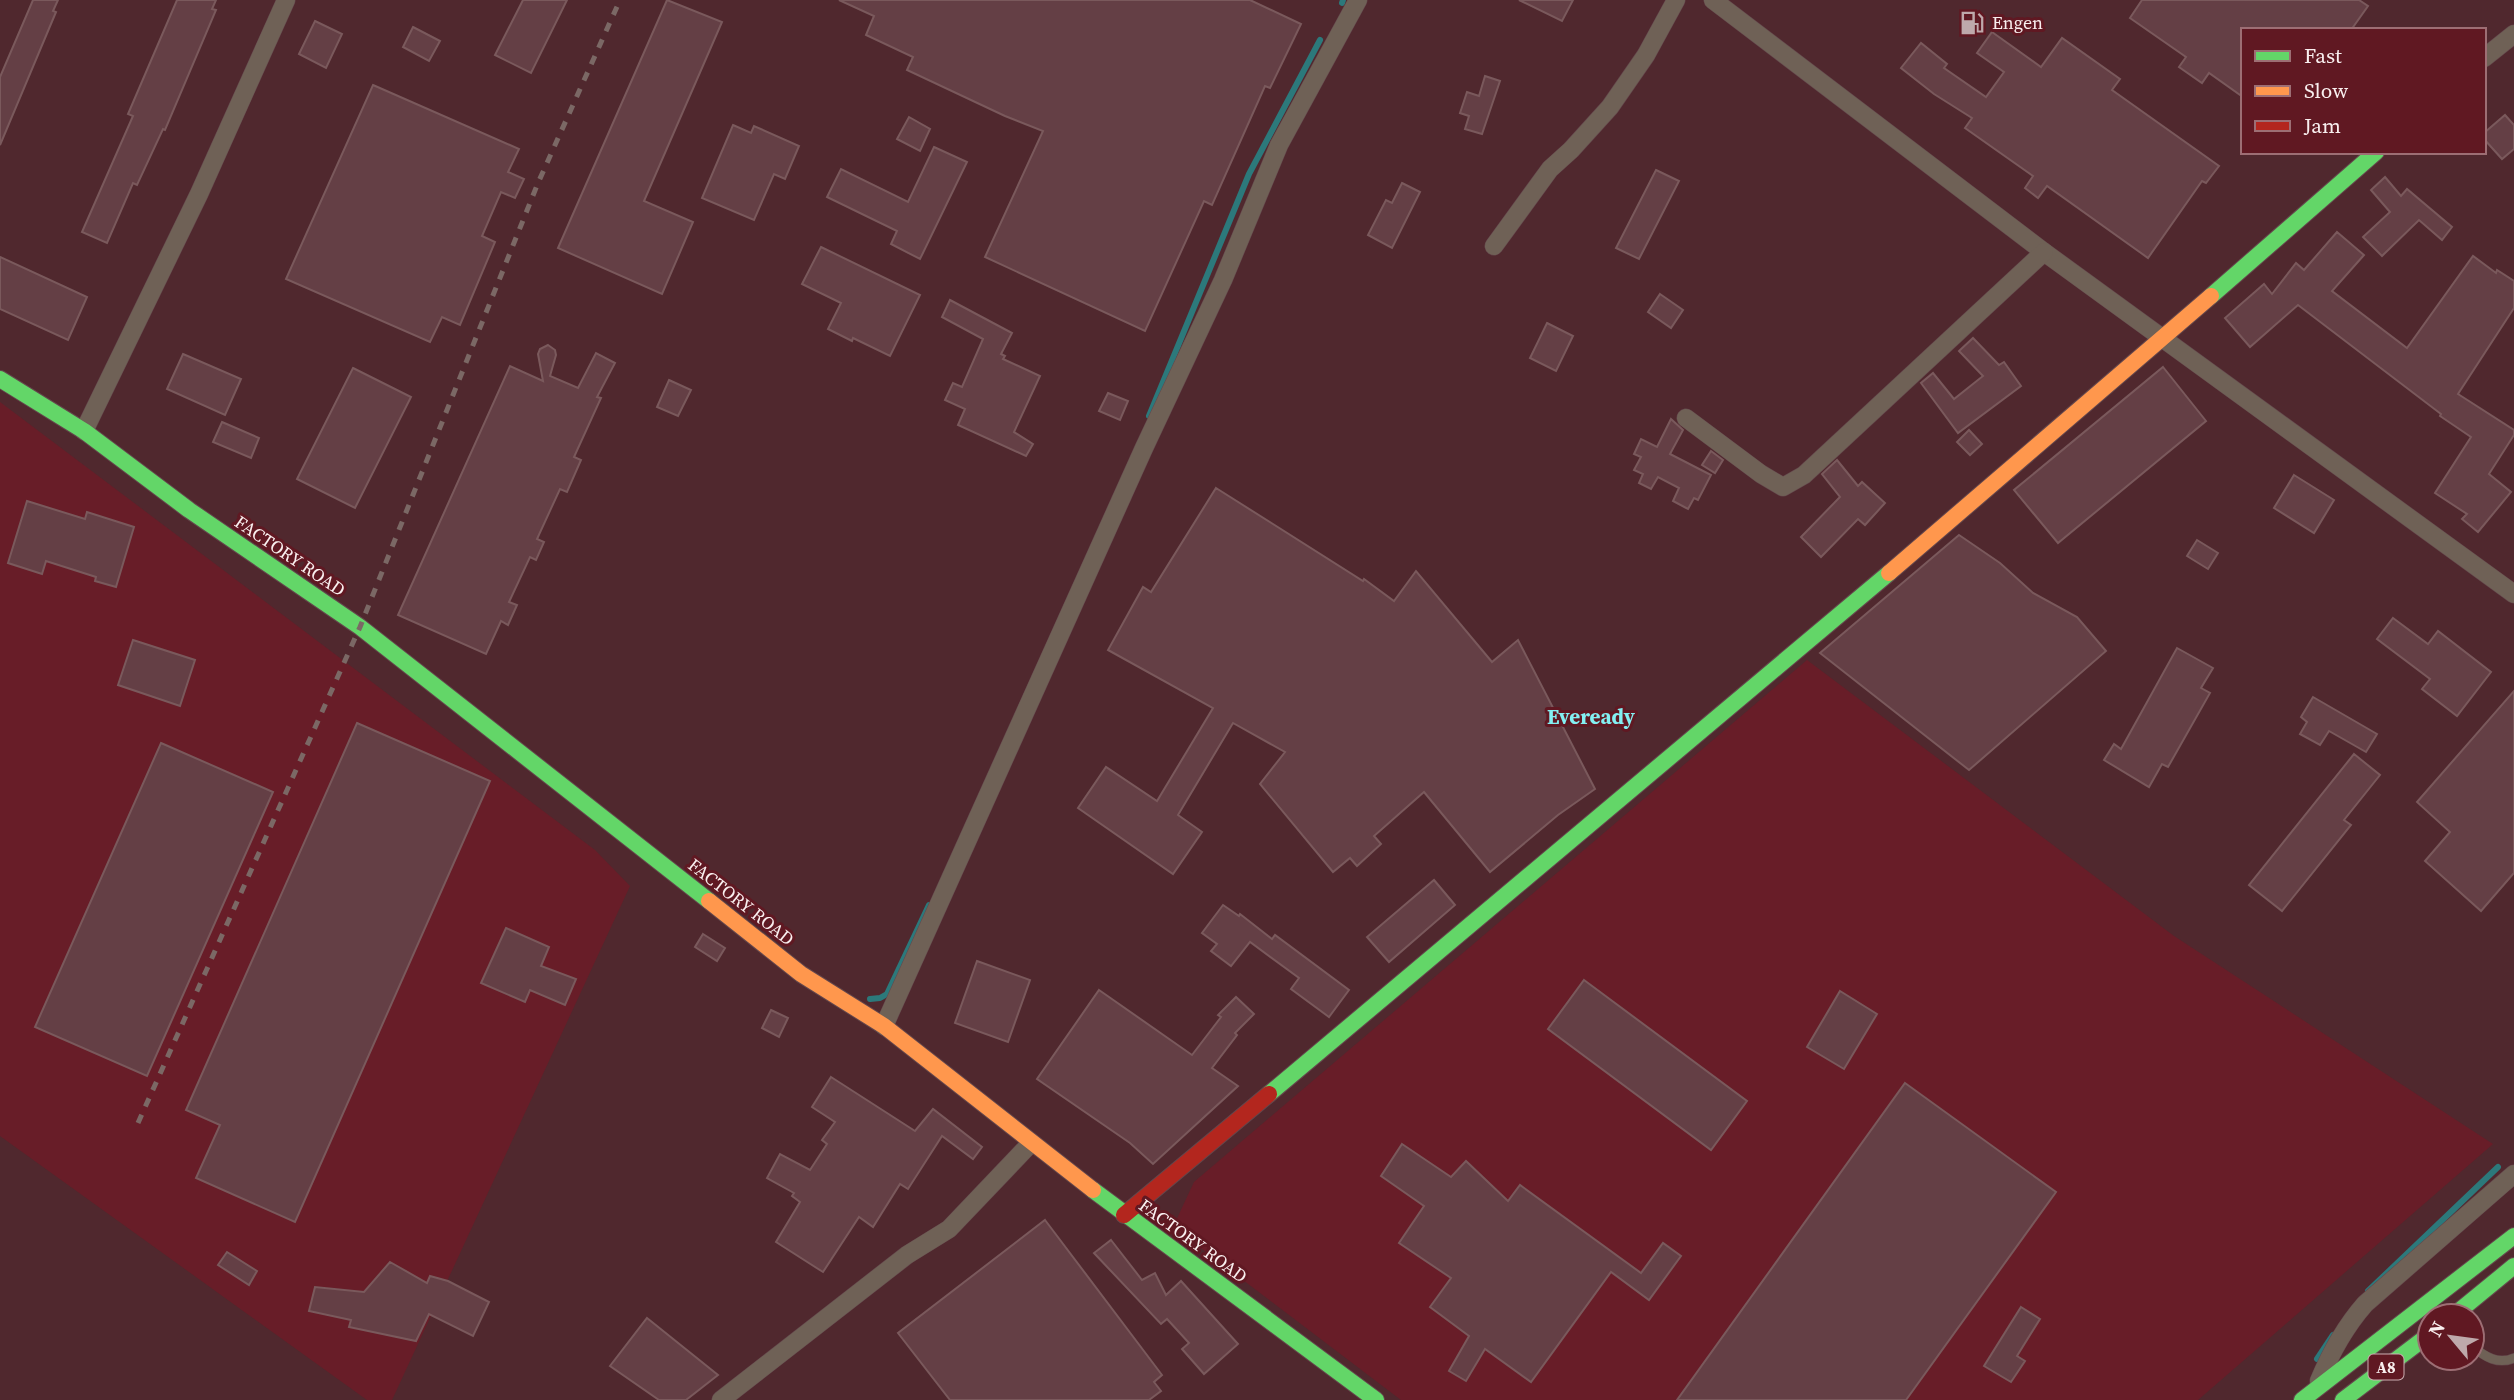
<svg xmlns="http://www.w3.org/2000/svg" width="2514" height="1400" viewBox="0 0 2514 1400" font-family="'Source Serif 4',serif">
<rect width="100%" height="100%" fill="#50282e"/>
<g fill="#681d28">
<polygon points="0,402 595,850 630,886 392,1400 367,1400 0,1136"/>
<polygon points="1807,660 2174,936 2493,1144 2198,1400 1401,1400 1173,1227 1194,1182"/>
</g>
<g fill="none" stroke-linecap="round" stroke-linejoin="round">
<g stroke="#2c797b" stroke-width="6">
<polyline points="1342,3 1343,0"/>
<polyline points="1149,416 1249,174 1320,40"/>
<polyline points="870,999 880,998 887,994 929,905"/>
<polyline points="2368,1291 2498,1167"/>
<polyline points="2317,1359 2333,1335"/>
</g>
</g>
<g fill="#643f45" stroke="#7a595c" stroke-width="2">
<polygon points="33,0 58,0 53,11 56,12 0,145 0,77"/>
<polygon points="177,0 216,0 212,9 216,10 165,130 163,129 137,185 133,183 107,243 82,232 133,116 128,114"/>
<polygon points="523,0 567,0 531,73 495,55"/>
<polygon points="667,0 722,22 644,201 693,222 662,294 558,248"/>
<polygon points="839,0 1250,0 1301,24 1270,88 1265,86 1212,205 1204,201 1145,331 985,257 1043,131 1005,116 907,70 913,57 866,35 874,16"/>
<polygon points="1519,0 1573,0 1562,21"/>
<polygon points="2142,0 2359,0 2368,6 2351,30 2243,30 2243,97 2209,73 2202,83 2179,67 2186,57 2130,18"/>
<polygon points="315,21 342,34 326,68 299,54"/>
<polygon points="413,27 440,41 429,61 403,47"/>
<polygon points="1992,32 2041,67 2062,38 2120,79 2112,90 2219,166 2206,183 2202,181 2148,258 2047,186 2038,198 2025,188 2033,176 1965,128 1972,118 1934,94 1901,68 1921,43 1947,64 1944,68 1986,97 2004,72 1977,53"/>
<polygon points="1485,76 1500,81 1482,134 1465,129 1469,116 1460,113 1467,92 1479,96"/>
<polygon points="373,85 519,149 508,172 524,179 515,198 501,192 482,236 495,242 460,325 442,317 430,342 286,279"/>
<polygon points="2505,115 2514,125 2514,149 2502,159 2484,139 2484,133"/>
<polygon points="909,117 930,129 920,151 897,139"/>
<polygon points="733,125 751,133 754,126 799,146 785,179 774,174 754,220 702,198"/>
<polygon points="934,147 967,162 920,259 891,244 897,231 827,197 841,169 908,202"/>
<polygon points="1656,170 1679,181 1639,259 1616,248"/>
<polygon points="2385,177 2401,196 2407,189 2452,227 2442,240 2419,220 2382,256 2363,237 2390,212 2371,190"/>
<polygon points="1402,183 1420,192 1392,248 1368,235 1386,200 1392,203"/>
<polygon points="2337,232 2364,255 2332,291 2407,348 2473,256 2496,273 2497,270 2514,281 2514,308 2458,394 2514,430 2514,435 2489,474 2511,492 2478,532 2462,519 2467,514 2435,493 2471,437 2440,416 2441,414 2298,305 2250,347 2225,318 2264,284 2272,294 2296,263 2304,270"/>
<polygon points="821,247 920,295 890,356 853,338 852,341 828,329 841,303 802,284"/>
<polygon points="0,257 87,297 68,340 0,309"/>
<polygon points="1660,294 1683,310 1671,328 1648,312"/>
<polygon points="950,300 1012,333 1001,354 1005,356 1003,359 1040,376 1014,432 1033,444 1026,456 958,425 965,409 945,400 953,383 962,387 983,339 942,317"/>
<polygon points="1547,323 1573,336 1556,371 1530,358"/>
<polygon points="1973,338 1999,365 2004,362 2021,386 1958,433 1921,383 1933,373 1954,399 1983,376 1959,351"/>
<polygon points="548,345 555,350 556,355 550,376 578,388 596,353 615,363 597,397 601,398 574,457 581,460 567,492 560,489 537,539 544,542 536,560 530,557 509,602 517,605 508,625 501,621 486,654 398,615 510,366 543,381 538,354 540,349"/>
<polygon points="183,354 241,379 225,415 167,389"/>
<polygon points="2163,367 2206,421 2058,543 2014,490"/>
<polygon points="353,368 411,397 355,508 297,479"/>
<polygon points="669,380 691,390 678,416 657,407"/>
<polygon points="1108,393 1128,401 1120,420 1099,411"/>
<polygon points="1671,419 1683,430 1670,454 1711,475 1698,500 1694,498 1688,509 1673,501 1679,488 1658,477 1651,489 1639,483 1643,474 1634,470 1641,457 1634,454 1641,439 1657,447"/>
<polygon points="222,422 259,438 251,458 213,442"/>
<polygon points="1969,430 1982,444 1970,455 1957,442"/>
<polygon points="1711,451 1723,460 1715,473 1702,465"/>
<polygon points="1837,460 1858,486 1862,482 1885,503 1865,525 1858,519 1821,557 1801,537 1840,497 1822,474"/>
<polygon points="2294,475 2334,500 2314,533 2274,508"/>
<polygon points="1216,488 1363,581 1364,579 1394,601 1416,571 1492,662 1518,640 1595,789 1558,815 1490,872 1424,792 1374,836 1381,844 1357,866 1350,858 1333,872 1260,784 1285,752 1233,723 1178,815 1202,832 1173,874 1078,808 1106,767 1157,801 1213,708 1108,650 1143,587 1151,592"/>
<polygon points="27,501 85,519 87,512 134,527 116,587 95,581 96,577 46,561 42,574 8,563"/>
<polygon points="1959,535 2000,563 2033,593 2077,617 2106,651 1969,770 1820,653"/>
<polygon points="2197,540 2218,553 2208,569 2187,556"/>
<polygon points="2393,618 2428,644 2438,631 2491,672 2457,716 2422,689 2430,679 2377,639"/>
<polygon points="133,640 195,660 180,706 118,685"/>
<polygon points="2177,648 2213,668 2201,688 2210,693 2168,767 2162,764 2149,787 2104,760 2114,744 2121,749"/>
<polygon points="2514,691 2514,873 2481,911 2425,861 2450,832 2417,802"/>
<polygon points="2313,697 2377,734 2366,752 2329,731 2320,745 2300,734 2307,722 2301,717"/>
<polygon points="357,723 490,781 295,1222 196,1178 220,1125 186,1110"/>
<polygon points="161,743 273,792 147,1076 35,1027"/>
<polygon points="2354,754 2380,775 2344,820 2351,825 2282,911 2249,885"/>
<polygon points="1434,880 1455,905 1389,962 1367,937"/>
<polygon points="1223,905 1239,916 1240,914 1272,939 1275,935 1349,990 1329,1017 1291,989 1299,978 1250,942 1231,966 1211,951 1217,944 1202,933"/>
<polygon points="506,928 549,947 541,966 576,979 565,1005 530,990 525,1002 481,983"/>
<polygon points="703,934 725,948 717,961 695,947"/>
<polygon points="977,961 1030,980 1008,1042 955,1023"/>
<polygon points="1584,980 1747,1101 1711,1150 1548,1029"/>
<polygon points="1099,990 1192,1055 1221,1017 1218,1015 1236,997 1254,1014 1235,1033 1237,1035 1212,1068 1238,1086 1153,1164 1130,1143 1037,1079"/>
<polygon points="1840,991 1877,1014 1844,1069 1807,1047"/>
<polygon points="771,1010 788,1018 779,1037 762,1028"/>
<polygon points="831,1077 915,1131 933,1109 982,1147 973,1159 942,1136 908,1189 900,1184 873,1227 859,1217 823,1272 776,1242 800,1202 792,1196 794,1193 767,1178 780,1154 810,1170 827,1144 822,1140 835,1122 812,1107"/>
<polygon points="1905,1083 2056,1192 1906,1400 1677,1400"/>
<polygon points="1402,1144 1451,1177 1466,1161 1508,1201 1520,1185 1641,1273 1663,1243 1681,1256 1649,1300 1611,1272 1531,1382 1485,1349 1466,1381 1449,1371 1469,1336 1430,1307 1451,1278 1399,1243 1424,1206 1381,1176"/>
<polygon points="1045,1220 1162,1375 1154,1382 1161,1391 1149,1400 950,1400 898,1333"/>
<polygon points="1111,1240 1142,1280 1155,1273 1166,1295 1181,1281 1238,1344 1204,1374 1182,1349 1189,1343 1167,1319 1161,1324 1094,1253"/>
<polygon points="227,1252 257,1271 249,1285 218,1265"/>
<polygon points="390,1262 427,1283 430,1276 448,1281 489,1302 473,1336 429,1314 416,1341 349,1327 351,1320 309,1311 315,1287 364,1292"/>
<polygon points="2021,1307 2040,1319 2017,1356 2025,1361 2011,1382 1984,1366"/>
<polygon points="647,1318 718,1375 686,1400 659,1400 610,1366"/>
</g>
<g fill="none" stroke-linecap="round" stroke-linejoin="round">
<g stroke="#64474c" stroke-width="10">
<path id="lane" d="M2472,1346C2485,1357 2498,1365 2514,1358"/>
</g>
<g stroke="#64474c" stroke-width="19">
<g id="street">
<polyline points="1713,0 2044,252 2514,594"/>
<polyline points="2484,58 2514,34"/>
<polyline points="1494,246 1550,169 1571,150 1610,107 1646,55 1676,0"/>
<polyline points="1686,418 1761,474 1783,487 1804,475 2044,252"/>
<polyline points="84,431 199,194 286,0"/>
<polyline points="884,1026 1144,448 1223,280 1279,145 1358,0"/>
<path d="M2319,1381C2331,1352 2344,1328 2365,1304L2514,1174"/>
<polyline points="721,1400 907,1255 949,1229 1031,1143"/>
</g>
</g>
<g stroke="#64474c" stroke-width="18">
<g id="fast">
<polyline points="2211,296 2376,152"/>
<polyline points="0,379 84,431 189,510 360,627 709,901"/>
<polyline points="1269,1094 1889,573"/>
<polyline points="1093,1190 1376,1400"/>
<polyline points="2453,1316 2514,1266"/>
<polyline points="2302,1400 2514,1236"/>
<polyline points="2343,1400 2430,1334"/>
</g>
</g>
<g stroke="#64474c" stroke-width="18">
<g id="slow">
<polyline points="1889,573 2211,296"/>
<polyline points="709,901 801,974 884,1026 1093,1190"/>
</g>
</g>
<g stroke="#64474c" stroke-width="18">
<polyline id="jam" points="1124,1215 1269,1094"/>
</g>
<use href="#lane" stroke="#6f6156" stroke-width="9"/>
<use href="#street" stroke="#6f6156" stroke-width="18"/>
<use href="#fast" stroke="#63d668" stroke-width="16"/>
<use href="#slow" stroke="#ff974d" stroke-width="16"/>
<use href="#jam" stroke="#b3261e" stroke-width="16"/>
<polyline stroke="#7b6865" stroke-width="5" stroke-dasharray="9 9" stroke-linecap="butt" points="138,1123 360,627 538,183 620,0"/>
</g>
<defs>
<g id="fuel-bare" transform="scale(1.89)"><path d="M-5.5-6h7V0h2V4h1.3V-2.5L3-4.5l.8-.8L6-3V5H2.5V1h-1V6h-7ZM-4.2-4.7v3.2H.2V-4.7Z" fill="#bea9ab" stroke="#601822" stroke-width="2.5" paint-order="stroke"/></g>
</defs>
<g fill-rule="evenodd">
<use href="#fuel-bare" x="1972" y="23"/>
</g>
<g text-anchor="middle" stroke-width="6" stroke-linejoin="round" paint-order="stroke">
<rect fill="#601822" stroke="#cbaeb2" stroke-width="2" x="2368.5" y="1354.5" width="35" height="25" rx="5"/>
<g font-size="16" font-weight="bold" fill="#f9efef">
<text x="2386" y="1373">A8</text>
</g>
<g font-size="18" fill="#f9efef" stroke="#601822" text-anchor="start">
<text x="1992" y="29">Engen</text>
</g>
<g font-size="18" fill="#f9efef" stroke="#601822">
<text transform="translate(290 556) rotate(34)" y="6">FACTORY ROAD</text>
<text transform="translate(741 902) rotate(38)" y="6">FACTORY ROAD</text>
<text transform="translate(1193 1241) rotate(36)" y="6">FACTORY ROAD</text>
</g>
<g font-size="21" font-weight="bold" fill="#83eff1" stroke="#601822">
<text x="1591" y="724">Eveready</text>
</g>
</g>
<rect x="2241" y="28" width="245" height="126" fill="#601822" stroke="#9d6e74" stroke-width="2"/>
<rect x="2255" y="51" width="35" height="10" fill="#63d668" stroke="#9d6e74" stroke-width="2"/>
<text x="2304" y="63" font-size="21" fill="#f9efef">Fast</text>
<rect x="2255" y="86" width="35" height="10" fill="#ff974d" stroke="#9d6e74" stroke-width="2"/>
<text x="2304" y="98" font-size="21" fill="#f9efef">Slow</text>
<rect x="2255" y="121" width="35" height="10" fill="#b3261e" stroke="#9d6e74" stroke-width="2"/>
<text x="2304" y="133" font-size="21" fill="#f9efef">Jam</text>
<g transform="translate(2451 1337) rotate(299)"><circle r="33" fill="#601822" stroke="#9d6e74" stroke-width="2"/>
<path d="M0-5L12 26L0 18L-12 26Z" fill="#bea9ab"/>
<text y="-10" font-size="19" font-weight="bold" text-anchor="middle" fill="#f9efef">N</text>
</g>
</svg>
